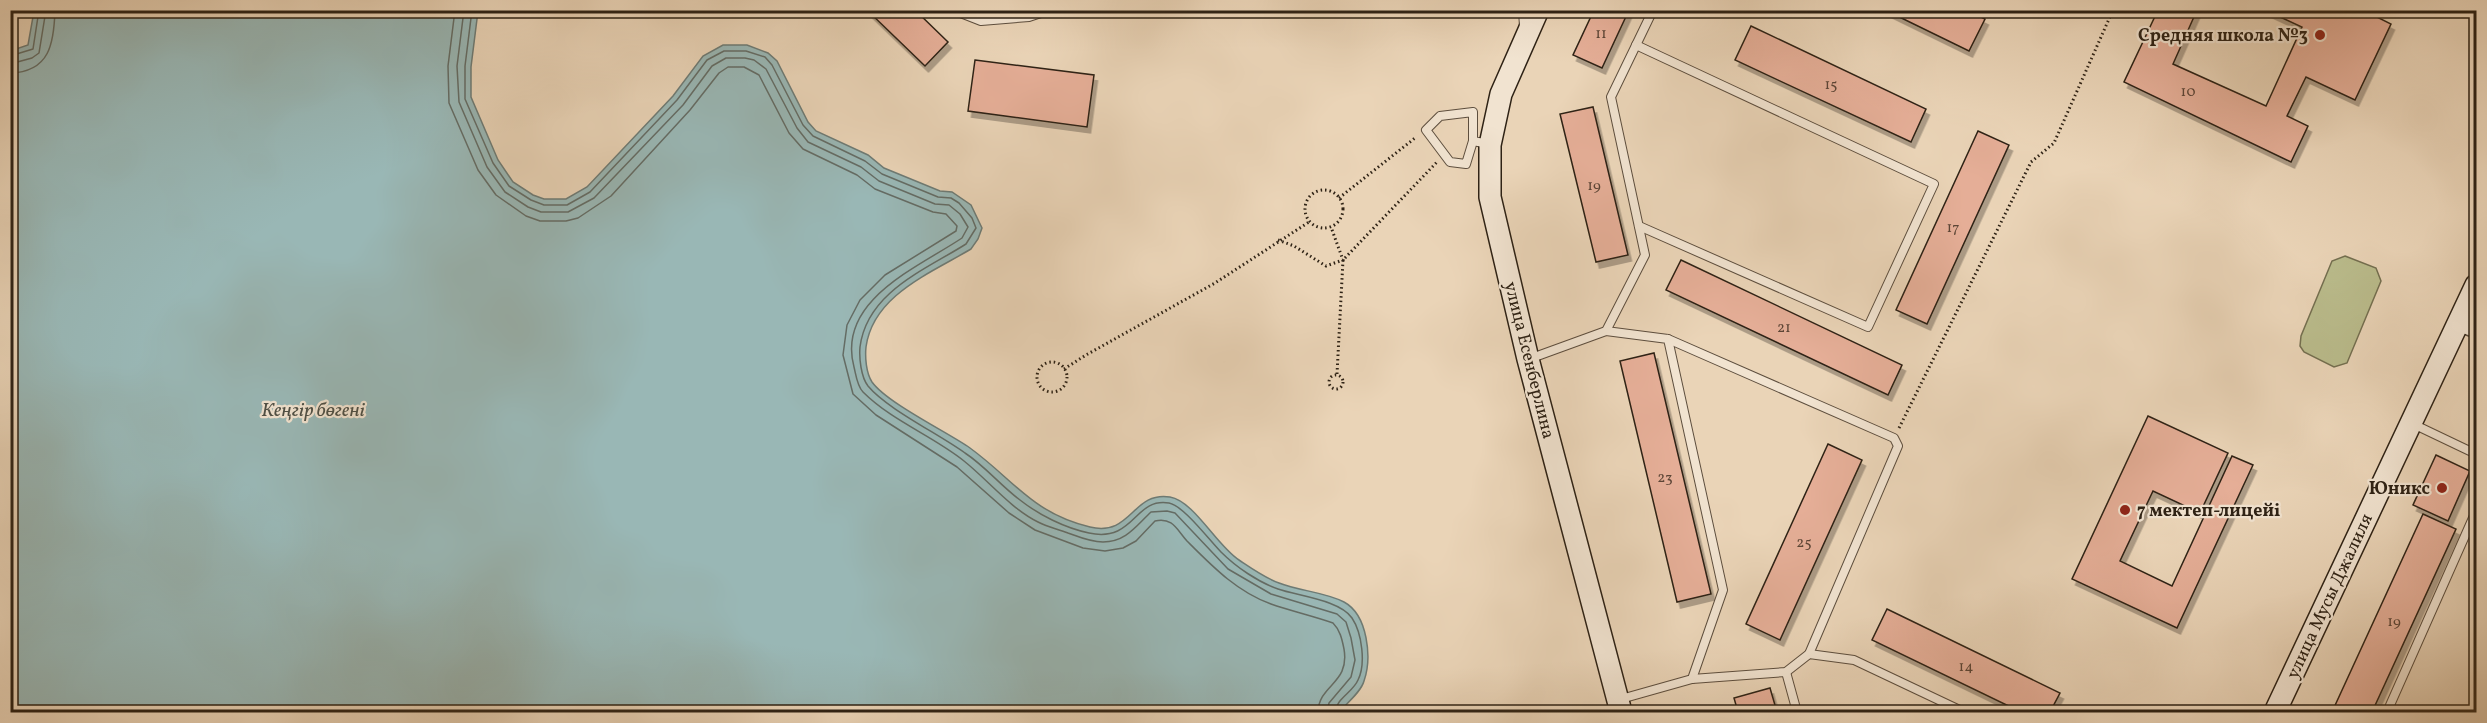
<svg xmlns="http://www.w3.org/2000/svg" width="2487" height="723" viewBox="0 0 2487 723" font-family="Vollkorn,serif">
<defs>
<filter id="shadow"><feDropShadow dx="3.5" dy="6" stdDeviation="0" flood-color="#0004"/></filter>
</defs>
<rect width="100%" height="100%" fill="#ead4b7"/>
<filter id="stains"><feTurbulence type="fractalNoise" baseFrequency=".00333" numOctaves="4"/><feColorMatrix values="0 0 0 0 .2 0 0 0 0 .09 0 0 0 0 .02 0 0 0 .5 -.17"/></filter>
<radialGradient id="worn" r=".72"><stop offset=".6" stop-color="#630" stop-opacity="0"/><stop offset="1" stop-color="#630" stop-opacity=".3"/></radialGradient>
<polygon fill="#babc8c" stroke="#746f50" stroke-width="1.5" points="2345,256 2376,268 2381,281 2347,363 2334,367 2304,352 2300,346 2301,336 2332,261"/>
<path fill="#99b7b5" stroke="#6e7b75" stroke-width="1.5" d="M34,11H478L471,67V97L498,160L513,182L533,195L544,199H566L587,187L673,96L703,56L723,45H747L768,53L777,61L808,122L816,131L868,155L884,168L940,191L952,192L971,205L982,228L978,239L971,249C931,273 873,295 866,347C865,357 866,373 872,382C887,403 947,432 970,448C1014,480 1032,513 1090,527C1132,537 1132,491 1170,497C1194,501 1217,546 1239,560C1251,568 1265,578 1279,583C1299,591 1325,592 1344,602C1368,615 1372,658 1364,681C1361,692 1347,703 1339,712H11L10,51L28,45Z"/>
<g fill="none" stroke-linecap="round" stroke-linejoin="round">
<g stroke="#646c65" stroke-width="1.5">
<path d="M455,10L448,66L449,103L478,170L496,195L526,216L540,221H566L578,218L611,196L690,110L719,73L728,67H744L759,75L789,133L803,149L857,175L875,189L933,212L946,214L957,226L956,231L885,275L860,300L847,325L843,355L853,394L876,415L957,467L1009,513L1035,530L1083,548L1105,551L1123,548L1136,541L1155,521C1173,517 1177,530 1187,541C1212,566 1237,592 1271,604C1291,611 1313,616 1333,623C1340,630 1342,639 1344,649C1350,684 1319,684 1318,712"/>
<path d="M464,10L457,66L459,102L487,167L505,192L528,207L541,212H568L594,198L683,105L712,66L726,58H745L754,60L766,69L797,128L808,142L861,167L879,181L935,204L949,205L960,214L968,227L962,238C919,267 836,300 854,367C856,375 857,386 863,392C892,421 933,436 964,461C989,481 1010,508 1038,522C1047,527 1058,529 1068,533C1079,537 1090,542 1103,542C1126,542 1136,526 1151,512L1167,511L1175,513L1228,569L1271,594L1337,614L1346,622L1351,638L1355,660L1351,677L1329,703L1327,712"/>
<path d="M472,10L465,66V99L493,163L509,186L531,200L544,205H567L590,192L677,100L707,60L724,51H746L765,57L772,65L803,125L813,136L865,161L882,174L938,197L951,198L959,203L972,218L976,228L966,244C925,270 867,292 860,347C859,358 861,377 868,386C887,409 939,434 965,453C985,466 1001,486 1020,500C1039,515 1065,528 1089,533C1135,543 1134,497 1169,503C1184,506 1209,540 1221,552C1236,567 1258,582 1278,589C1298,596 1340,600 1352,618C1362,633 1366,664 1358,680C1353,692 1336,699 1335,712"/>
<polyline points="10,56 33,49 39,10"/>
<polyline points="10,64 32,58 39,53 46,10"/>
<path d="M10,73C50,72 54,43 55,10"/>
</g>
</g>
<g fill="#e5ae97" stroke="#2e2215" stroke-width="1.5" filter="url(#shadow)">
<polygon points="867,10 915,10 948,42 925,66"/>
<polygon points="1594,10 1629,10 1602,68 1573,55"/>
<polygon points="1885,10 1967,10 1985,19 1969,51"/>
<polygon points="2158,10 2197,10 2173,64 2266,106 2302,27 2265,10 2363,10 2391,24 2355,100 2306,77 2287,116 2308,126 2291,162 2124,82"/>
<polygon points="1751,26 1926,109 1911,142 1735,60"/>
<polygon points="975,60 1094,75 1087,127 968,111"/>
<polygon points="1593,107 1628,255 1596,262 1560,114"/>
<polygon points="1978,131 2009,145 1927,324 1896,310"/>
<polygon points="1681,260 1902,365 1888,395 1666,290"/>
<polygon points="1654,353 1711,594 1677,602 1620,361"/>
<polygon points="2148,416 2228,453 2200,513 2153,491 2120,561 2172,586 2232,456 2253,465 2177,628 2072,579"/>
<polygon points="1828,444 1862,460 1780,640 1746,624"/>
<polygon points="2436,455 2470,471 2448,521 2413,505"/>
<polygon points="2423,514 2456,529 2372,712 2332,712"/>
<polygon points="1887,609 2060,693 2050,712 2021,712 1872,640"/>
<polygon points="1770,688 1777,712 1738,712 1734,698"/>
</g>
<g fill="none" stroke-linecap="round" stroke-linejoin="round">
<g stroke="#5d4e3e" stroke-width="10">
<g id="lane">
<polyline points="953,10 981,21 1029,17 1050,10"/>
<polyline points="1523,10 1524,27"/>
<polyline points="1636,45 1934,184 1868,327 1639,226"/>
<polyline points="1473,141 1466,164 1450,162 1426,130 1440,116 1473,112 1473,141 1489,144"/>
<polyline points="1606,331 1668,339 1723,590 1692,679 1621,699"/>
<polyline points="1668,339 1894,438 1898,446 1809,654"/>
<polyline points="1529,359 1606,331 1645,255 1611,97 1653,10"/>
<polyline points="2411,423 2476,454"/>
<polyline points="1786,672 1797,712"/>
<polyline points="1692,679 1786,672 1809,654 1854,660 1964,712"/>
<polyline points="2387,712 2476,511"/>
</g>
</g>
<g stroke="#5d4e3e" stroke-width="18">
<polyline id="street" points="2458,323 2476,330"/>
</g>
<g stroke="#2e2215" stroke-width="24">
<g id="secondary">
<polyline points="1538,10 1501,94 1490,145 1490,197 1528,359 1621,712"/>
<polyline points="2275,712 2476,285"/>
</g>
</g>
<g stroke="#2e2215" stroke-width="3" stroke-dasharray="1.5 3" stroke-linecap="butt">
<circle cx="1324" cy="209" r="19"/>
<polyline points="1339,198 1415,138"/>
<polyline points="1278,240 1294,246 1326,266 1343,260 1331,227"/>
<circle cx="1052" cy="377" r="15"/>
<polyline points="1064,369 1086,355 1215,283 1309,222"/>
<polyline points="1337,374 1343,260 1437,162"/>
<circle cx="1336" cy="382" r="7"/>
<polyline points="1899,428 2031,162 2054,143 2113,10"/>
</g>
<use href="#lane" stroke="#f1e3d0" stroke-width="8"/>
<use href="#street" stroke="#f1e3d0" stroke-width="15"/>
<use href="#secondary" stroke="#f1e3d0" stroke-width="21"/>
</g>
<g fill="#8f2418" stroke="#f1e3d0" stroke-width="2">
<circle cx="2320" cy="35" r="6"/>
<circle cx="2442" cy="488" r="6"/>
<circle cx="2125" cy="510" r="6"/>
</g>
<g text-anchor="middle" stroke-width="4.5" stroke-linejoin="round" paint-order="stroke">
<g font-size="15" fill="#5c4536">
<text x="1601" y="38">11</text>
<text x="1831" y="89">15</text>
<text x="2188" y="96">10</text>
<text x="1594" y="190">19</text>
<text x="1953" y="232">17</text>
<text x="1784" y="332">21</text>
<text x="1665" y="482">23</text>
<text x="1804" y="547">25</text>
<text x="2394" y="626">19</text>
<text x="1966" y="671">14</text>
</g>
<g font-size="18" font-weight="bold" fill="#2e2215" stroke="#f1e3d0" text-anchor="end">
<text x="2308" y="41">Средняя школа №3</text>
<text x="2430" y="494">Юникс</text>
<text x="2137" y="516" text-anchor="start">7 мектеп-лицейі</text>
</g>
<g font-size="18" fill="#2e2215" stroke="#f1e3d0">
<text transform="translate(1530 360) rotate(76)" y="6">улица Есенберлина</text>
<text transform="translate(2329 596) rotate(-65)" y="6">улица Мусы Джалиля</text>
</g>
<g font-size="20" font-style="italic" fill="#4e4f45" stroke="#f1e3d0">
<text x="313" y="416">Кеңгір бөгені</text>
</g>
</g>
<rect width="2487" height="723" fill="none" stroke="#ead4b7" stroke-width="36"/>
<rect x="12" y="12" width="2463" height="699" fill="none" stroke="#2e2215" stroke-width="3"/>
<rect x="18" y="18" width="2451" height="687" fill="none" stroke="#2e2215" stroke-width="1.5"/>
<rect width="100%" height="100%" filter="url(#stains)"/>
<rect width="100%" height="100%" fill="url(#worn)"/>
</svg>
